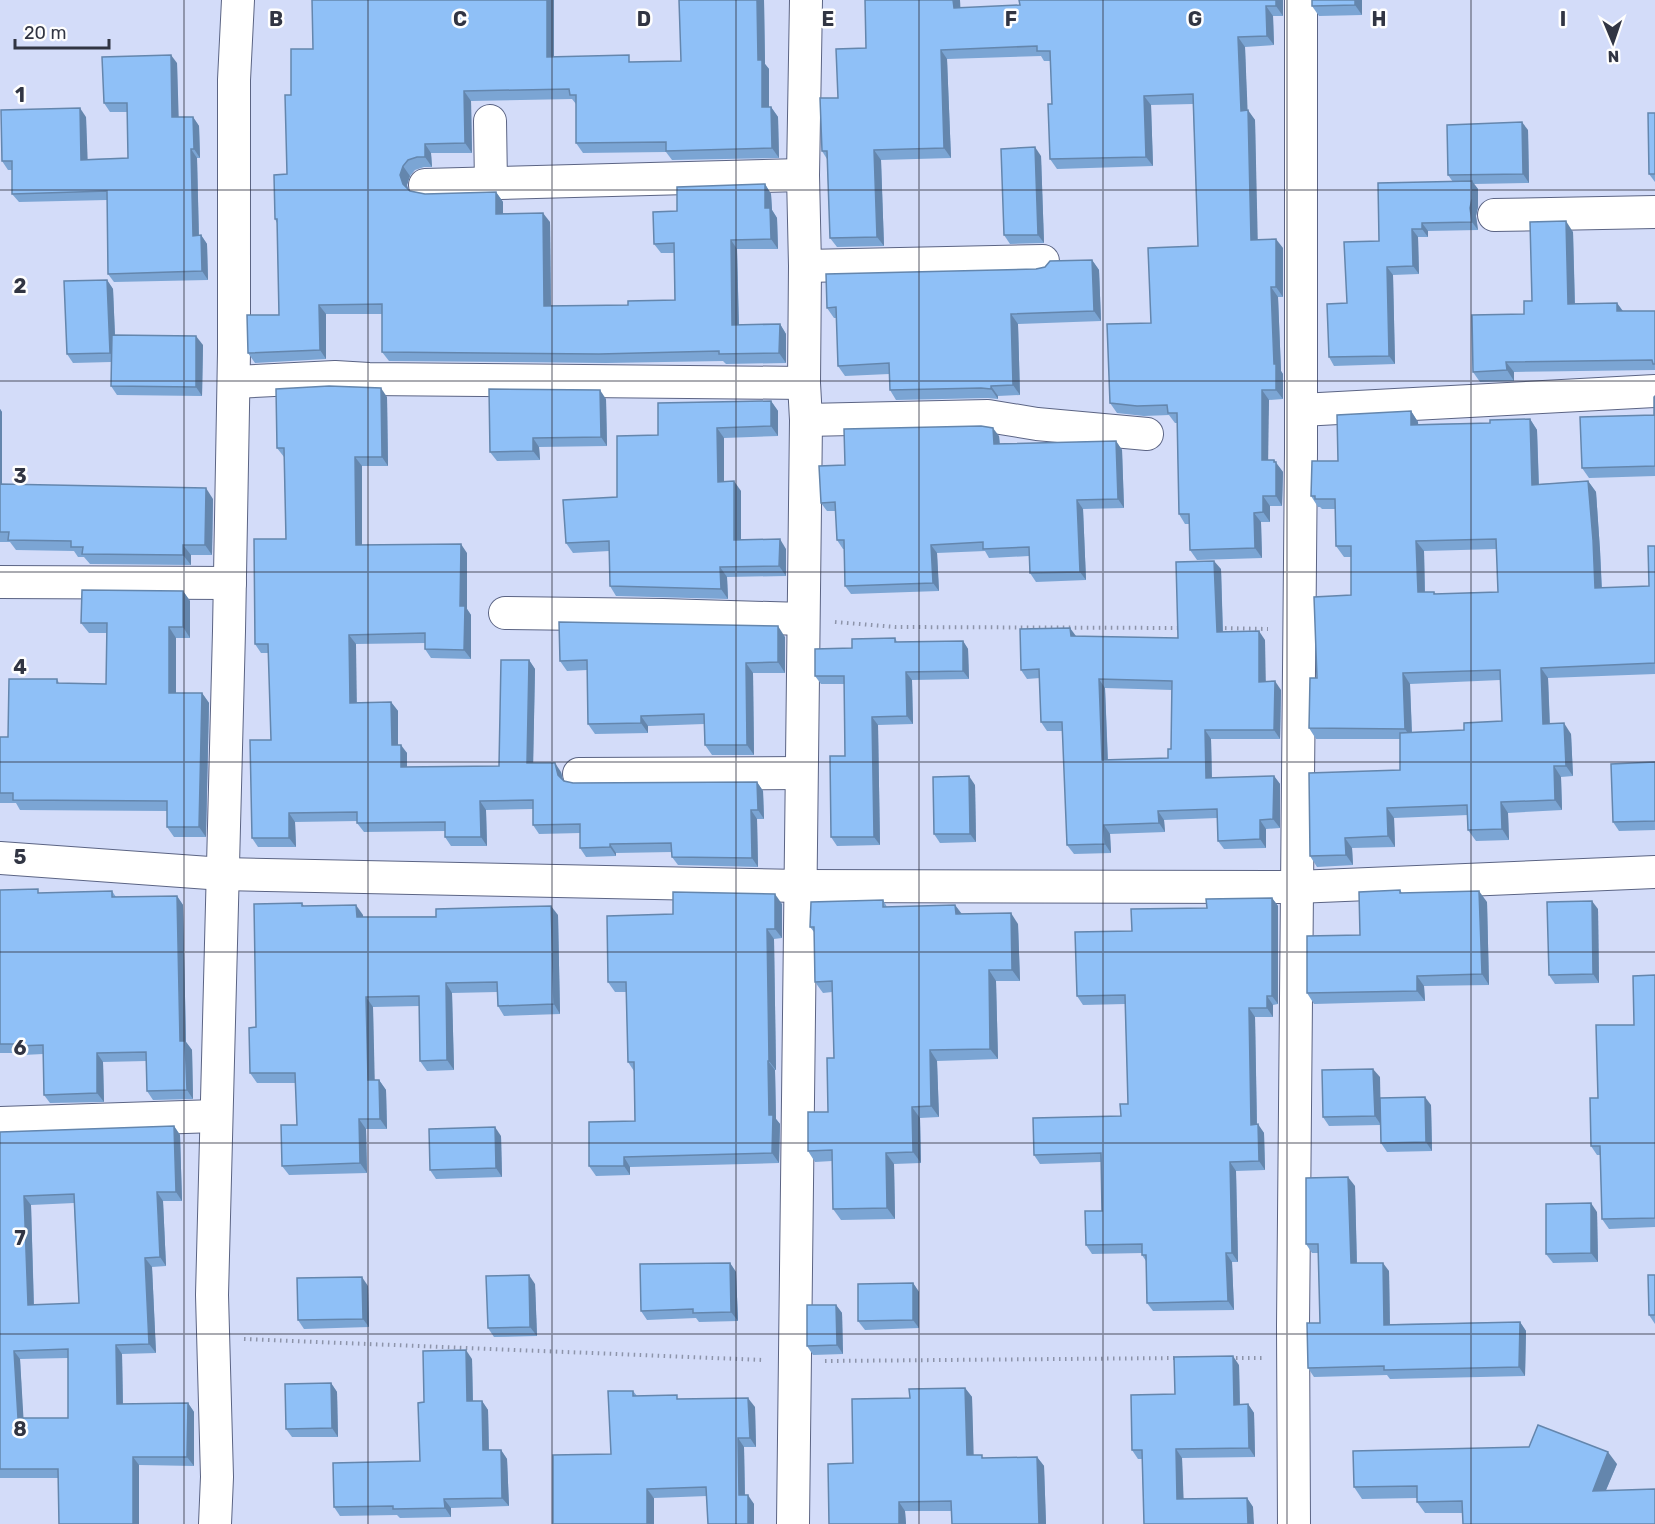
<svg xmlns="http://www.w3.org/2000/svg" width="1655" height="1524" viewBox="0 0 1655 1524" font-family="Rubik,sans-serif">
<rect width="100%" height="100%" fill="#d3dcf9"/>
<g fill="none" stroke-linecap="round" stroke-linejoin="round">
<g stroke="#5b6484" stroke-width="34">
<g id="street">
<polyline points="490,121 491,184"/>
<polyline points="425,185 803,175"/>
<polyline points="1494,215 1655,212"/>
<polyline points="805,266 1043,261"/>
<polyline points="234,382 335,377 369,379 804,383"/>
<polyline points="1301,410 1655,391"/>
<polyline points="806,420 988,416 1037,424 1147,434"/>
<polyline points="0,582 230,583"/>
<polyline points="505,613 663,615 803,619"/>
<polyline points="579,774 801,773"/>
<polyline points="0,858 223,874 800,886 1296,887 1655,872"/>
<polyline points="0,1123 216,1116"/>
<polyline points="215,1524 217,1477 212,1295 229,631 234,352 234,80 238,0"/>
<polyline points="793,1524 806,420 804,383 805,266 803,175 806,0"/>
<polyline points="1294,1524 1293,1326 1301,452 1301,0"/>
</g>
</g>
<g stroke="#8d94aa" stroke-width="4" stroke-dasharray="1.5 4.5" stroke-linecap="butt">
<polyline points="835,622 895,627 1181,628"/>
<polyline points="1219,628 1268,629"/>
<polyline points="244,1339 764,1360"/>
<polyline points="1230,1358 1262,1358"/>
<polyline points="825,1361 1178,1358"/>
</g>
<use href="#street" stroke="#fff" stroke-width="32"/>
</g>
<g fill="#7ba5d4" fill-rule="evenodd">
<polygon points="312,0 554,0 554,57 633,62 681,61 679,0 764,0 765,64 769,69 769,107 771,107 778,117 779,158 672,160 666,152 583,153 576,143 576,104 572,99 471,101 472,153 431,153 432,167 424,167 415,170 410,176 407,185 408,190 410,191 425,194 496,192 503,202 503,213 550,222 551,306 628,305 675,300 674,253 661,253 654,244 677,211 765,184 771,194 772,210 777,218 778,249 737,249 739,325 780,324 786,334 786,363 726,364 723,361 606,363 389,361 382,352 382,314 326,314 326,359 255,363 248,353 279,315 277,223 275,219 287,174 291,95 313,49"/>
<polygon points="960,0 960,8 1283,0 1283,16 1273,16 1274,45 1245,47 1247,110 1255,120 1257,239 1283,248 1283,297 1278,297 1281,371 1283,374 1283,399 1269,400 1268,419 1268,460 1274,460 1283,472 1282,506 1270,506 1270,522 1261,522 1262,558 1197,560 1190,550 1189,524 1185,524 1179,514 1177,423 1175,423 1169,415 1144,416 1117,413 1110,403 1151,323 1198,246 1193,104 1151,105 1153,166 1057,169 1050,159 1052,104 1051,61 1044,61 1041,56 947,59 951,158 881,160 884,246 837,247 830,238 827,159 822,151 838,98 866,48"/>
<polygon points="1362,0 1362,15 1319,16 1312,6"/>
<polygon points="177,63 178,117 193,117 199,126 200,158 197,158 199,235 201,235 207,244 208,280 114,282 108,274 107,200 19,202 12,194 12,170 8,170 2,161 86,117 87,159 128,158 128,112 110,112 104,103"/>
<polygon points="1655,113 1655,182 1649,174"/>
<polygon points="1528,130 1529,183 1474,184 1478,189 1478,207 1476,216 1478,230 1428,231 1428,237 1418,237 1419,274 1393,275 1395,364 1334,366 1329,357 1347,303 1379,241 1453,182 1448,175"/>
<polygon points="1041,156 1044,243 1010,244 1004,235"/>
<polygon points="1573,232 1575,303 1617,303 1623,311 1655,311 1655,370 1514,372 1514,381 1480,382 1473,372 1524,314"/>
<polygon points="1092,260 1099,270 1101,321 1018,324 1020,395 998,396 998,399 988,398 896,400 890,390 889,374 845,376 838,366 837,318 834,318 827,308 1036,269"/>
<polygon points="107,280 113,289 115,335 203,345 202,396 117,395 111,386 111,362 73,363 67,354"/>
<polygon points="1655,396 1655,476 1589,478 1582,468 1654,415"/>
<polygon points="387,397 388,466 362,466 362,545 467,553 467,609 471,615 471,659 431,658 425,649 425,643 356,644 356,703 391,702 398,711 398,745 407,753 407,767 499,766 529,660 535,669 533,763 561,772 563,780 564,781 573,783 757,782 763,791 764,819 757,819 758,867 678,865 672,857 672,852 616,853 616,856 586,857 580,848 580,833 539,834 533,825 533,809 486,810 487,846 451,846 445,837 445,831 364,832 357,823 357,821 295,822 296,847 258,847 252,838 271,740 269,653 261,653 255,644 286,539 284,457 277,448"/>
<polygon points="606,399 607,446 539,447 540,460 497,461 490,452"/>
<polygon points="771,401 778,411 778,436 724,438 724,481 741,491 741,540 786,549 786,576 727,577 728,599 616,596 610,586 609,551 573,553 566,543 617,497 658,435"/>
<polygon points="0,409 2,412 2,484 213,499 212,555 191,555 191,565 90,564 84,557 78,557 74,551 16,550 10,542 0,542"/>
<path d="M1411,411L1418,422V424L1490,423L1530,419L1537,430L1539,484L1588,481L1596,492L1600,550L1602,588L1649,586L1655,546V674L1548,678L1550,724L1571,734L1573,776L1561,777L1562,810L1508,813L1509,840L1476,841L1468,830V815L1394,818L1395,847L1352,848L1353,865L1317,867L1310,856L1400,770V739H1316L1309,728L1317,678L1351,595V557H1344L1336,546V509H1322L1320,507H1318L1311,496L1338,461ZM1497,549L1498,592L1436,594L1434,592H1425L1424,551ZM1500,680L1502,721L1464,730L1412,732L1410,684Z"/>
<polygon points="999,436 1000,444 1116,441 1122,450 1124,508 1083,509 1086,580 1036,582 1030,573 1029,556 989,558 985,551 937,553 939,591 851,594 845,586 844,549 843,549 837,540 836,511 827,511 821,503 845,465"/>
<path d="M1221,569L1223,632L1265,640V682L1281,690L1280,739H1211L1212,778L1274,776L1280,784V828L1266,829V848L1224,849L1218,841L1217,818L1164,820L1165,832L1110,834L1111,853L1074,854L1067,845L1063,731H1047L1041,722L1040,678L1027,679L1021,670L1076,636L1178,638ZM1105,688L1172,690L1171,749L1168,758L1108,760Z"/>
<polygon points="183,591 190,601 190,638 176,638 176,693 202,693 209,703 206,837 174,837 167,827 167,811 20,810 16,803 0,803 0,737 8,737 57,679 59,683 106,684 107,633 89,633 81,623"/>
<polygon points="785,637 785,673 753,673 754,755 712,755 705,745 704,724 648,726 648,733 595,734 588,724 587,670 567,671 560,661"/>
<polygon points="895,638 897,642 963,641 968,649 969,679 912,680 913,724 878,725 880,845 837,846 831,837 845,756 844,684 821,684 815,676 852,648"/>
<polygon points="1655,762 1655,830 1619,831 1613,822"/>
<polygon points="975,785 976,842 940,843 934,834"/>
<polygon points="0,890 41,893 112,891 116,897 177,896 183,905 186,1042 192,1050 193,1099 153,1100 147,1091 146,1061 103,1062 104,1102 50,1103 44,1095 43,1054 23,1055 22,1053 0,1053"/>
<polygon points="1400,890 1402,893 1487,902 1489,985 1424,986 1425,1001 1314,1004 1307,993 1360,935"/>
<polygon points="1272,898 1278,906 1278,1004 1273,1005 1273,1017 1255,1017 1257,1124 1264,1133 1265,1170 1236,1171 1238,1262 1232,1262 1234,1310 1153,1311 1147,1303 1146,1261 1142,1255 1142,1253 1092,1254 1086,1245 1102,1211 1101,1162 1040,1164 1034,1155 1121,1116 1128,1104 1125,1004 1083,1005 1077,996 1132,931 1207,908"/>
<polygon points="883,900 887,907 955,905 962,914 1018,924 1020,981 996,981 998,1059 937,1061 939,1117 920,1118 921,1163 894,1164 895,1219 841,1220 833,1209 832,1161 815,1162 808,1151 828,1112 834,1058 832,992 823,993 815,982 814,932 810,927"/>
<polygon points="302,903 304,906 363,915 363,917 558,915 560,1014 504,1016 498,1006 497,992 452,993 454,1070 427,1071 420,1061 419,1006 373,1007 374,1080 379,1080 386,1090 387,1129 366,1129 367,1173 289,1175 282,1166 297,1125 296,1083 257,1083 250,1073 256,1027"/>
<polygon points="782,904 782,938 774,939 776,1070 775,1070 776,1119 780,1124 779,1163 630,1167 630,1175 596,1176 589,1166 635,1121 634,1071 628,1062 626,992 615,992 608,982 673,914"/>
<polygon points="1598,909 1599,983 1555,984 1549,975"/>
<polygon points="1655,975 1655,1227 1609,1229 1602,1219 1600,1155 1597,1155 1591,1146 1598,1098 1634,1025"/>
<polygon points="1380,1077 1380,1098 1431,1105 1432,1151 1387,1152 1381,1143 1380,1125 1329,1126 1323,1117"/>
<path d="M174,1126L180,1135L182,1201H163L166,1266L152,1267L156,1353L122,1354L123,1404L188,1403L194,1412V1466L139,1465V1524H59V1478H0V1132ZM74,1203L79,1303L34,1305L31,1205ZM68,1358V1418H23L20,1359Z"/>
<polygon points="501,1136 502,1177 436,1179 430,1170"/>
<polygon points="1355,1186 1357,1263 1389,1271 1390,1324 1520,1322 1526,1331 1525,1376 1390,1379 1387,1375 1314,1377 1308,1368 1320,1323 1318,1253 1312,1253 1306,1244"/>
<polygon points="1597,1212 1598,1262 1553,1263 1546,1254"/>
<polygon points="730,1263 736,1272 738,1321 699,1322 696,1318 647,1320 641,1311"/>
<polygon points="1655,1275 1655,1324 1649,1315"/>
<polygon points="913,1283 919,1292 919,1328 865,1330 858,1321"/>
<polygon points="535,1284 537,1336 494,1337 488,1328"/>
<polygon points="368,1286 369,1327 304,1329 298,1320"/>
<polygon points="836,1305 842,1313 843,1354 813,1355 807,1346"/>
<polygon points="472,1359 473,1401 482,1401 488,1410 489,1450 501,1450 507,1459 509,1506 451,1508 451,1517 400,1518 397,1515 340,1516 334,1507 420,1461 424,1402"/>
<polygon points="1239,1365 1240,1405 1248,1404 1254,1413 1255,1457 1182,1458 1183,1499 1247,1498 1253,1507 1144,1524 1142,1459 1138,1459 1132,1450 1175,1394"/>
<polygon points="331,1383 337,1392 338,1437 292,1437 286,1429"/>
<polygon points="965,1388 972,1397 973,1455 984,1458 1037,1457 1044,1466 1046,1524 952,1524 951,1511 905,1511 906,1524 829,1524 853,1463 910,1398"/>
<polygon points="633,1391 637,1396 679,1399 755,1407 756,1447 744,1447 745,1495 754,1504 754,1524 708,1524 707,1496 654,1498 611,1454"/>
<polygon points="1617,1464 1606,1490 1463,1513 1425,1513 1417,1502 1417,1498 1362,1499 1354,1487"/>
</g>
<g fill="#6486ad">
<polygon points="547,0 554,0 554,67 547,57"/>
<polygon points="757,0 764,0 765,64 769,69 769,117 762,107 758,60"/>
<polygon points="953,0 960,0 961,18 954,8"/>
<polygon points="1276,0 1283,0 1283,16 1276,6"/>
<polygon points="1355,0 1362,0 1362,15 1355,5"/>
<polygon points="1266,6 1273,16 1274,45 1267,36"/>
<polygon points="1238,37 1245,47 1248,120 1241,111"/>
<polygon points="941,50 947,59 951,158 944,148"/>
<polygon points="171,55 177,63 179,126 172,117"/>
<polygon points="464,91 471,101 472,153 465,143"/>
<polygon points="1144,96 1151,105 1153,166 1146,157"/>
<polygon points="771,107 778,117 779,158 772,148"/>
<polygon points="80,108 86,117 88,168 81,160"/>
<polygon points="1248,110 1255,120 1258,250 1251,240"/>
<polygon points="193,117 199,126 200,158 194,149"/>
<polygon points="1522,122 1528,130 1529,183 1523,174"/>
<polygon points="425,144 431,153 432,167 425,157"/>
<polygon points="1035,147 1041,156 1044,243 1038,235"/>
<polygon points="191,149 197,158 199,244 193,236"/>
<polygon points="874,150 881,160 884,246 877,237"/>
<polygon points="403,166 410,176 407,185 409,194 403,184 400,175"/>
<polygon points="1472,181 1478,189 1478,207 1476,216 1478,230 1472,222 1470,208"/>
<polygon points="765,184 771,194 772,210 777,218 778,249 771,239 765,208"/>
<polygon points="496,192 503,202 503,223 496,214"/>
<polygon points="543,213 550,222 551,316 544,306"/>
<polygon points="1566,221 1573,232 1575,314 1568,304"/>
<polygon points="1422,223 1428,231 1428,237 1422,229"/>
<polygon points="1412,229 1418,237 1419,274 1413,266"/>
<polygon points="201,235 207,244 208,280 202,271"/>
<polygon points="1276,239 1283,248 1283,297 1276,287"/>
<polygon points="731,240 737,249 739,334 732,325"/>
<polygon points="1092,260 1099,270 1101,321 1094,311"/>
<polygon points="1387,267 1393,275 1395,364 1389,356"/>
<polygon points="107,280 113,289 116,361 110,353"/>
<polygon points="1271,287 1278,297 1281,371 1283,374 1283,399 1276,390 1274,364"/>
<polygon points="1617,303 1624,313 1617,311"/>
<polygon points="319,305 326,314 326,359 320,350"/>
<polygon points="1011,314 1018,324 1020,395 1013,385"/>
<polygon points="780,324 786,334 786,363 779,353"/>
<polygon points="196,336 203,345 202,396 196,387"/>
<polygon points="1506,362 1514,372 1514,381 1507,370"/>
<polygon points="991,386 998,396 998,399 991,389"/>
<polygon points="381,388 387,397 388,466 382,457"/>
<polygon points="600,390 606,399 607,446 601,437"/>
<polygon points="1262,390 1269,400 1268,470 1262,460"/>
<polygon points="771,401 778,411 778,436 771,426"/>
<polygon points="0,409 2,412 2,495 0,492"/>
<polygon points="1411,411 1418,422 1419,435 1411,425"/>
<polygon points="1530,419 1537,430 1539,495 1532,485"/>
<polygon points="717,428 724,438 724,492 718,482"/>
<polygon points="993,428 999,436 1000,453 994,444"/>
<polygon points="533,438 539,447 540,460 533,451"/>
<polygon points="1116,441 1122,450 1124,508 1118,499"/>
<polygon points="355,457 362,466 362,554 356,545"/>
<polygon points="1274,460 1283,472 1282,506 1276,496"/>
<polygon points="734,481 741,491 741,550 734,540"/>
<polygon points="1588,481 1596,492 1600,550 1602,598 1595,588"/>
<polygon points="206,488 213,499 212,555 205,545"/>
<polygon points="1263,496 1270,506 1270,522 1263,512"/>
<polygon points="1077,500 1083,509 1086,580 1080,572"/>
<polygon points="1254,513 1261,522 1262,558 1255,548"/>
<polygon points="780,539 786,549 786,576 779,566"/>
<polygon points="1416,541 1424,551 1425,603 1418,592"/>
<polygon points="461,544 467,553 467,609 471,615 471,659 464,650 460,606"/>
<polygon points="183,545 191,555 191,565 183,555"/>
<polygon points="931,545 937,553 939,591 933,583"/>
<polygon points="1214,561 1221,569 1223,641 1217,632"/>
<polygon points="720,567 727,577 728,599 721,589"/>
<polygon points="183,591 190,601 190,638 183,627"/>
<polygon points="778,626 785,637 785,673 778,662"/>
<polygon points="169,627 176,638 176,703 169,693"/>
<polygon points="1070,628 1076,636 1071,636"/>
<polygon points="1259,631 1265,640 1266,691 1259,682"/>
<polygon points="349,635 356,644 357,712 350,703"/>
<polygon points="963,641 968,649 969,679 963,671"/>
<polygon points="529,660 535,669 533,772 527,763"/>
<polygon points="746,663 753,673 754,755 747,745"/>
<polygon points="1541,668 1548,678 1550,734 1543,724"/>
<polygon points="906,672 912,680 913,724 907,716"/>
<polygon points="1403,673 1410,684 1412,739 1405,729"/>
<polygon points="1099,679 1105,688 1108,769 1102,760"/>
<polygon points="1275,681 1281,690 1280,739 1274,730"/>
<polygon points="202,693 209,703 206,837 199,827"/>
<polygon points="391,702 398,711 398,754 392,745"/>
<polygon points="641,716 648,726 648,733 641,723"/>
<polygon points="872,717 878,725 880,845 874,837"/>
<polygon points="1564,723 1571,734 1573,776 1566,766"/>
<polygon points="1205,730 1211,739 1212,787 1206,778"/>
<polygon points="401,745 407,753 407,776 401,767"/>
<polygon points="555,763 561,772 564,784 558,775"/>
<polygon points="1554,766 1561,777 1562,810 1555,800"/>
<polygon points="969,776 975,785 976,842 970,834"/>
<polygon points="1274,776 1280,784 1280,828 1273,819"/>
<polygon points="757,782 763,791 764,819 758,810"/>
<polygon points="480,801 486,810 487,846 481,837"/>
<polygon points="1501,802 1508,813 1509,840 1502,829"/>
<polygon points="1387,808 1394,818 1395,847 1388,836"/>
<polygon points="751,810 757,819 758,867 752,858"/>
<polygon points="1158,811 1164,820 1165,832 1159,823"/>
<polygon points="289,813 295,822 296,847 289,838"/>
<polygon points="1260,820 1266,829 1266,848 1260,839"/>
<polygon points="1104,825 1110,834 1111,853 1105,844"/>
<polygon points="1345,838 1352,848 1353,865 1346,855"/>
<polygon points="610,844 616,853 616,856 610,847"/>
<polygon points="1479,891 1487,902 1489,985 1482,974"/>
<polygon points="775,894 782,904 782,938 775,929"/>
<polygon points="177,896 183,905 186,1042 192,1050 193,1099 187,1090 180,1041"/>
<polygon points="1272,898 1278,906 1278,1004 1272,996"/>
<polygon points="1592,901 1598,909 1599,983 1593,974"/>
<polygon points="356,905 363,915 364,927 357,917"/>
<polygon points="955,905 963,916 956,914"/>
<polygon points="551,906 558,915 560,1014 554,1004"/>
<polygon points="1011,913 1018,924 1020,981 1012,970"/>
<polygon points="767,929 774,939 776,1070 769,1061"/>
<polygon points="989,970 996,981 998,1059 990,1049"/>
<polygon points="1417,976 1424,986 1425,1001 1417,991"/>
<polygon points="446,983 452,993 454,1070 447,1060"/>
<polygon points="1267,996 1273,1005 1273,1017 1267,1008"/>
<polygon points="366,997 373,1007 375,1090 368,1080"/>
<polygon points="1249,1008 1255,1017 1257,1133 1251,1125"/>
<polygon points="930,1050 937,1061 939,1117 931,1106"/>
<polygon points="97,1053 103,1062 104,1102 97,1093"/>
<polygon points="768,1061 775,1070 776,1119 780,1124 779,1163 772,1153 769,1115"/>
<polygon points="1373,1069 1380,1077 1381,1125 1375,1116"/>
<polygon points="379,1080 386,1090 387,1129 380,1119"/>
<polygon points="1425,1097 1431,1105 1432,1151 1426,1142"/>
<polygon points="912,1107 920,1118 921,1163 913,1152"/>
<polygon points="359,1119 366,1129 367,1173 360,1163"/>
<polygon points="1258,1124 1264,1133 1265,1170 1259,1161"/>
<polygon points="174,1126 180,1135 182,1201 176,1192"/>
<polygon points="495,1127 501,1136 502,1177 496,1168"/>
<polygon points="886,1153 894,1164 895,1219 887,1208"/>
<polygon points="624,1157 630,1167 630,1175 624,1166"/>
<polygon points="1230,1162 1236,1171 1238,1262 1232,1253"/>
<polygon points="1348,1177 1355,1186 1357,1272 1351,1263"/>
<polygon points="157,1192 163,1201 166,1266 160,1257"/>
<polygon points="24,1196 31,1205 34,1314 28,1305"/>
<polygon points="1591,1203 1597,1212 1598,1262 1591,1253"/>
<polygon points="1226,1253 1232,1262 1234,1310 1228,1301"/>
<polygon points="145,1258 152,1267 156,1353 149,1344"/>
<polygon points="730,1263 736,1272 738,1321 731,1312"/>
<polygon points="1383,1263 1389,1271 1390,1333 1384,1325"/>
<polygon points="529,1275 535,1284 537,1336 530,1327"/>
<polygon points="362,1277 368,1286 369,1327 363,1319"/>
<polygon points="913,1283 919,1292 919,1328 913,1320"/>
<polygon points="836,1305 842,1313 843,1354 837,1345"/>
<polygon points="1520,1322 1526,1331 1525,1376 1519,1367"/>
<polygon points="116,1345 122,1354 123,1412 117,1404"/>
<polygon points="466,1350 472,1359 473,1410 467,1401"/>
<polygon points="14,1351 20,1359 24,1427 18,1418"/>
<polygon points="1233,1356 1239,1365 1240,1414 1234,1405"/>
<polygon points="331,1383 337,1392 338,1437 332,1428"/>
<polygon points="965,1388 972,1397 974,1465 967,1455"/>
<polygon points="748,1398 755,1407 756,1447 750,1438"/>
<polygon points="482,1401 488,1410 489,1459 483,1450"/>
<polygon points="188,1403 194,1412 194,1466 187,1457"/>
<polygon points="1248,1404 1254,1413 1255,1457 1249,1448"/>
<polygon points="738,1438 744,1447 745,1504 739,1495"/>
<polygon points="1176,1449 1182,1458 1184,1508 1177,1499"/>
<polygon points="501,1450 507,1459 509,1506 502,1498"/>
<polygon points="1608,1452 1617,1464 1601,1502 1593,1491"/>
<polygon points="133,1457 139,1465 139,1524 133,1524"/>
<polygon points="1037,1457 1044,1466 1046,1524 1039,1524"/>
<polygon points="647,1489 654,1498 654,1524 647,1524"/>
<polygon points="748,1495 754,1504 754,1524 748,1524"/>
<polygon points="1247,1498 1253,1507 1254,1524 1248,1524"/>
<polygon points="444,1499 451,1508 451,1517 445,1508"/>
<polygon points="899,1502 905,1511 906,1524 899,1524"/>
</g>
<g fill="#8fc0f7" stroke="#6486ad" stroke-width="1.5" fill-rule="evenodd">
<polygon points="312,0 547,0 547,57 629,55 629,62 681,61 679,0 757,0 758,60 762,60 762,107 771,107 772,148 666,151 666,142 576,143 576,95 570,95 569,89 464,91 465,143 425,144 425,157 417,157 408,160 403,166 400,175 403,184 410,191 425,194 496,192 496,214 543,213 544,306 628,305 628,301 675,300 674,243 654,244 653,212 677,211 677,187 765,184 765,208 770,208 771,239 731,240 732,325 780,324 779,353 719,354 719,351 599,354 382,352 382,304 319,305 320,350 248,353 247,315 279,315 277,219 275,219 274,175 287,174 285,95 291,95 291,49 313,49"/>
<polygon points="865,0 953,0 954,8 1020,5 1019,0 1276,0 1276,6 1266,6 1267,36 1238,37 1241,111 1248,110 1251,240 1276,239 1276,287 1271,287 1274,364 1276,364 1276,390 1262,390 1262,460 1274,460 1274,462 1276,462 1276,496 1263,496 1263,512 1254,513 1255,548 1190,550 1189,514 1179,514 1177,413 1168,413 1167,405 1137,406 1110,403 1107,324 1151,323 1148,248 1198,246 1193,94 1144,96 1146,157 1050,159 1048,104 1052,104 1050,51 1037,51 1037,46 941,50 944,148 874,150 877,237 830,238 827,151 822,151 820,98 838,98 836,49 866,48"/>
<polygon points="1312,0 1355,0 1355,5 1312,6"/>
<polygon points="171,55 172,117 193,117 194,149 191,149 193,236 201,235 202,271 108,274 107,191 12,194 12,161 2,161 1,110 80,108 81,160 128,158 127,103 104,103 102,57"/>
<polygon points="1648,113 1655,113 1655,174 1649,174"/>
<polygon points="1522,122 1523,174 1448,175 1447,125"/>
<polygon points="1035,147 1038,235 1004,235 1001,149"/>
<polygon points="1472,181 1472,199 1470,208 1472,222 1422,223 1422,229 1412,229 1413,266 1387,267 1389,356 1329,357 1327,304 1347,303 1344,242 1379,241 1378,183"/>
<polygon points="1566,221 1568,304 1617,303 1617,311 1655,311 1655,364 1653,364 1652,360 1506,362 1507,370 1473,372 1472,315 1524,314 1524,301 1532,301 1530,222"/>
<polygon points="1092,260 1094,311 1011,314 1013,385 991,386 991,389 981,388 890,390 889,363 838,366 836,307 827,308 826,274 1036,269 1045,267 1050,261"/>
<polygon points="107,280 110,353 67,354 64,281"/>
<polygon points="112,335 196,336 196,387 111,386"/>
<polygon points="329,386 381,388 382,457 355,457 356,545 461,544 460,606 465,606 464,650 425,649 425,633 349,635 350,703 391,702 392,745 401,745 401,767 499,766 501,660 529,660 527,763 555,763 558,775 564,781 573,783 757,782 758,810 751,810 752,858 672,857 671,843 610,844 610,847 580,848 580,824 533,825 533,800 480,801 481,837 445,837 445,822 357,823 357,812 289,813 289,838 252,838 250,740 271,740 268,644 255,644 254,539 286,539 284,448 277,448 276,389"/>
<polygon points="489,389 600,390 601,437 533,438 533,451 490,452"/>
<polygon points="1655,396 1655,466 1582,468 1580,417 1654,415 1654,397"/>
<polygon points="771,401 771,426 717,428 718,482 734,481 734,540 780,539 779,566 720,567 721,589 610,586 609,541 566,543 563,500 617,497 617,436 658,435 658,403"/>
<path d="M1411,411V425L1490,423V420L1530,419L1532,485L1588,481L1593,540L1595,588L1649,586L1648,546H1655V663L1541,668L1543,724L1564,723L1566,766H1554L1555,800L1501,802L1502,829L1468,830L1467,805L1387,808L1388,836L1345,838L1346,855L1310,856L1309,773L1400,770V733L1464,730V723L1502,721L1500,670L1403,673L1405,729L1309,728L1310,678H1317L1314,597L1351,595V546H1336L1335,499H1315V496H1311L1312,461H1338L1337,415ZM1496,539L1498,592L1434,594V592H1418L1416,541Z"/>
<polygon points="981,426 993,428 994,444 1116,441 1118,499 1077,500 1080,572 1030,573 1029,547 983,549 983,542 931,545 933,583 845,586 844,540 837,540 835,502 821,503 819,466 845,465 844,429"/>
<polygon points="0,484 206,488 205,545 183,545 183,555 82,554 83,547 71,547 71,541 8,540 9,532 0,532"/>
<path d="M1214,561L1217,632L1259,631V682L1275,681L1274,730H1205L1206,778L1274,776L1273,819L1260,820V839L1218,841L1217,809L1158,811L1159,823L1104,825L1105,844L1067,845L1062,722H1041L1039,669L1021,670L1020,629L1070,628L1071,636L1178,638L1176,562ZM1099,679L1172,681L1171,749H1168V758L1102,760Z"/>
<polygon points="82,590 183,591 183,627 169,627 169,693 202,693 199,827 167,827 167,801 13,800 13,793 0,793 0,737 8,737 9,679 57,679 57,683 106,684 107,623 81,623"/>
<polygon points="559,622 778,626 778,662 746,663 747,745 705,745 704,714 641,716 641,723 588,724 587,660 560,661"/>
<polygon points="895,638 895,642 963,641 963,671 906,672 907,716 872,717 874,837 831,837 830,756 845,756 844,676 815,676 815,649 852,648 852,639"/>
<polygon points="1655,762 1655,821 1613,822 1611,764"/>
<polygon points="969,776 970,834 934,834 933,777"/>
<polygon points="38,889 38,893 112,891 112,897 177,896 180,1041 185,1041 187,1090 147,1091 146,1052 97,1053 97,1093 44,1095 43,1045 17,1046 17,1044 0,1044 0,890"/>
<polygon points="1400,890 1400,893 1479,891 1482,974 1417,976 1417,991 1307,993 1307,936 1360,935 1359,892"/>
<polygon points="673,892 775,894 775,929 767,929 769,1061 768,1061 769,1115 773,1115 772,1153 624,1157 624,1166 589,1166 589,1122 635,1121 634,1062 628,1062 626,982 608,982 607,916 673,914"/>
<polygon points="1272,898 1272,996 1267,996 1267,1008 1249,1008 1251,1125 1258,1124 1259,1161 1230,1162 1232,1253 1226,1253 1228,1301 1147,1303 1146,1255 1142,1255 1142,1244 1086,1245 1085,1211 1102,1211 1101,1153 1034,1155 1033,1118 1121,1116 1120,1104 1128,1104 1125,995 1077,996 1075,932 1132,931 1131,909 1207,908 1206,899"/>
<polygon points="883,900 883,907 955,905 956,914 1011,913 1012,970 989,970 990,1049 930,1050 931,1106 912,1107 913,1152 886,1153 887,1208 833,1209 832,1150 808,1151 808,1112 828,1112 827,1058 834,1058 832,981 815,982 814,927 810,927 811,902"/>
<polygon points="1592,901 1593,974 1549,975 1547,902"/>
<polygon points="302,903 302,906 356,905 357,917 436,917 436,909 551,906 554,1004 498,1006 497,982 446,983 447,1060 420,1061 419,996 366,997 368,1080 379,1080 380,1119 359,1119 360,1163 282,1166 281,1125 297,1125 295,1073 250,1073 249,1028 256,1027 254,904"/>
<polygon points="1655,975 1655,1218 1602,1219 1600,1146 1591,1146 1590,1098 1598,1098 1596,1025 1634,1025 1633,976"/>
<polygon points="1373,1069 1375,1116 1323,1117 1322,1070"/>
<polygon points="1425,1097 1426,1142 1381,1143 1380,1098"/>
<path d="M174,1126L176,1192H157L160,1257L145,1258L149,1344L116,1345L117,1404L188,1403L187,1457H133V1524H59L58,1469H0V1132ZM74,1194L79,1303L28,1305L24,1196ZM68,1349V1418H18L14,1351Z"/>
<polygon points="495,1127 496,1168 430,1170 429,1129"/>
<polygon points="1348,1177 1351,1263 1383,1263 1384,1325 1520,1322 1519,1367 1384,1370 1384,1366 1308,1368 1307,1323 1320,1323 1318,1244 1306,1244 1306,1178"/>
<polygon points="1591,1203 1591,1253 1546,1254 1546,1204"/>
<polygon points="730,1263 731,1312 693,1313 693,1309 641,1311 640,1264"/>
<polygon points="529,1275 530,1327 488,1328 486,1276"/>
<polygon points="1648,1275 1655,1275 1655,1315 1649,1315"/>
<polygon points="362,1277 363,1319 298,1320 297,1278"/>
<polygon points="913,1283 913,1320 858,1321 858,1284"/>
<polygon points="807,1305 836,1305 837,1345 807,1346"/>
<polygon points="466,1350 467,1401 482,1401 483,1450 501,1450 502,1498 444,1499 445,1508 393,1509 393,1506 334,1507 333,1463 420,1461 418,1403 424,1402 423,1351"/>
<polygon points="1233,1356 1234,1405 1248,1404 1249,1448 1176,1449 1177,1499 1247,1498 1248,1524 1144,1524 1142,1450 1132,1450 1131,1395 1175,1394 1174,1357"/>
<polygon points="331,1383 332,1428 286,1429 285,1384"/>
<polygon points="965,1388 967,1455 982,1455 982,1458 1037,1457 1039,1524 952,1524 951,1501 899,1502 899,1524 829,1524 828,1464 853,1463 852,1399 910,1398 909,1389"/>
<polygon points="608,1391 633,1391 633,1396 677,1395 677,1399 748,1398 750,1438 738,1438 739,1495 748,1495 748,1524 708,1524 706,1487 647,1489 647,1524 553,1524 553,1455 611,1454"/>
<polygon points="1538,1425 1608,1452 1593,1491 1655,1489 1655,1524 1463,1524 1462,1501 1417,1502 1417,1486 1354,1487 1353,1451 1529,1447"/>
</g>
<path fill="none" stroke="#313543" stroke-width="1.5" stroke-opacity="0.55" d="M184,0V1524M368,0V1524M552,0V1524M736,0V1524M919,0V1524M1103,0V1524M1287,0V1524M1471,0V1524M0,190H1655M0,381H1655M0,572H1655M0,762H1655M0,952H1655M0,1143H1655M0,1334H1655"/>
<g font-size="20" text-anchor="middle" font-weight="bold" fill="#313543" stroke="#fefefe" stroke-width="5" stroke-linejoin="round" paint-order="stroke">
<text x="276" y="26">B</text>
<text x="460" y="26">C</text>
<text x="644" y="26">D</text>
<text x="828" y="26">E</text>
<text x="1011" y="26">F</text>
<text x="1195" y="26">G</text>
<text x="1379" y="26">H</text>
<text x="1563" y="26">I</text>
<text x="20" y="102">1</text>
<text x="20" y="293">2</text>
<text x="20" y="483">3</text>
<text x="20" y="674">4</text>
<text x="20" y="864">5</text>
<text x="20" y="1055">6</text>
<text x="20" y="1245">7</text>
<text x="20" y="1436">8</text>
</g>
<g transform="translate(1613 42) rotate(178)" stroke="#fefefe" stroke-width="4.5" paint-order="stroke">
<path d="M0-4.5L10 22L0 15L-10 22Z" fill="#313543"/>
<text y="-9" font-size="16" font-weight="bold" text-anchor="middle" fill="#313543">N</text>
</g>
<path d="M15 39v9h94v-9" fill="none" stroke="#313543" stroke-width="3"/>
<text x="24" y="39" font-size="18" fill="#313543" stroke="#fefefe" stroke-width="4.5" paint-order="stroke">20 m</text>
</svg>
